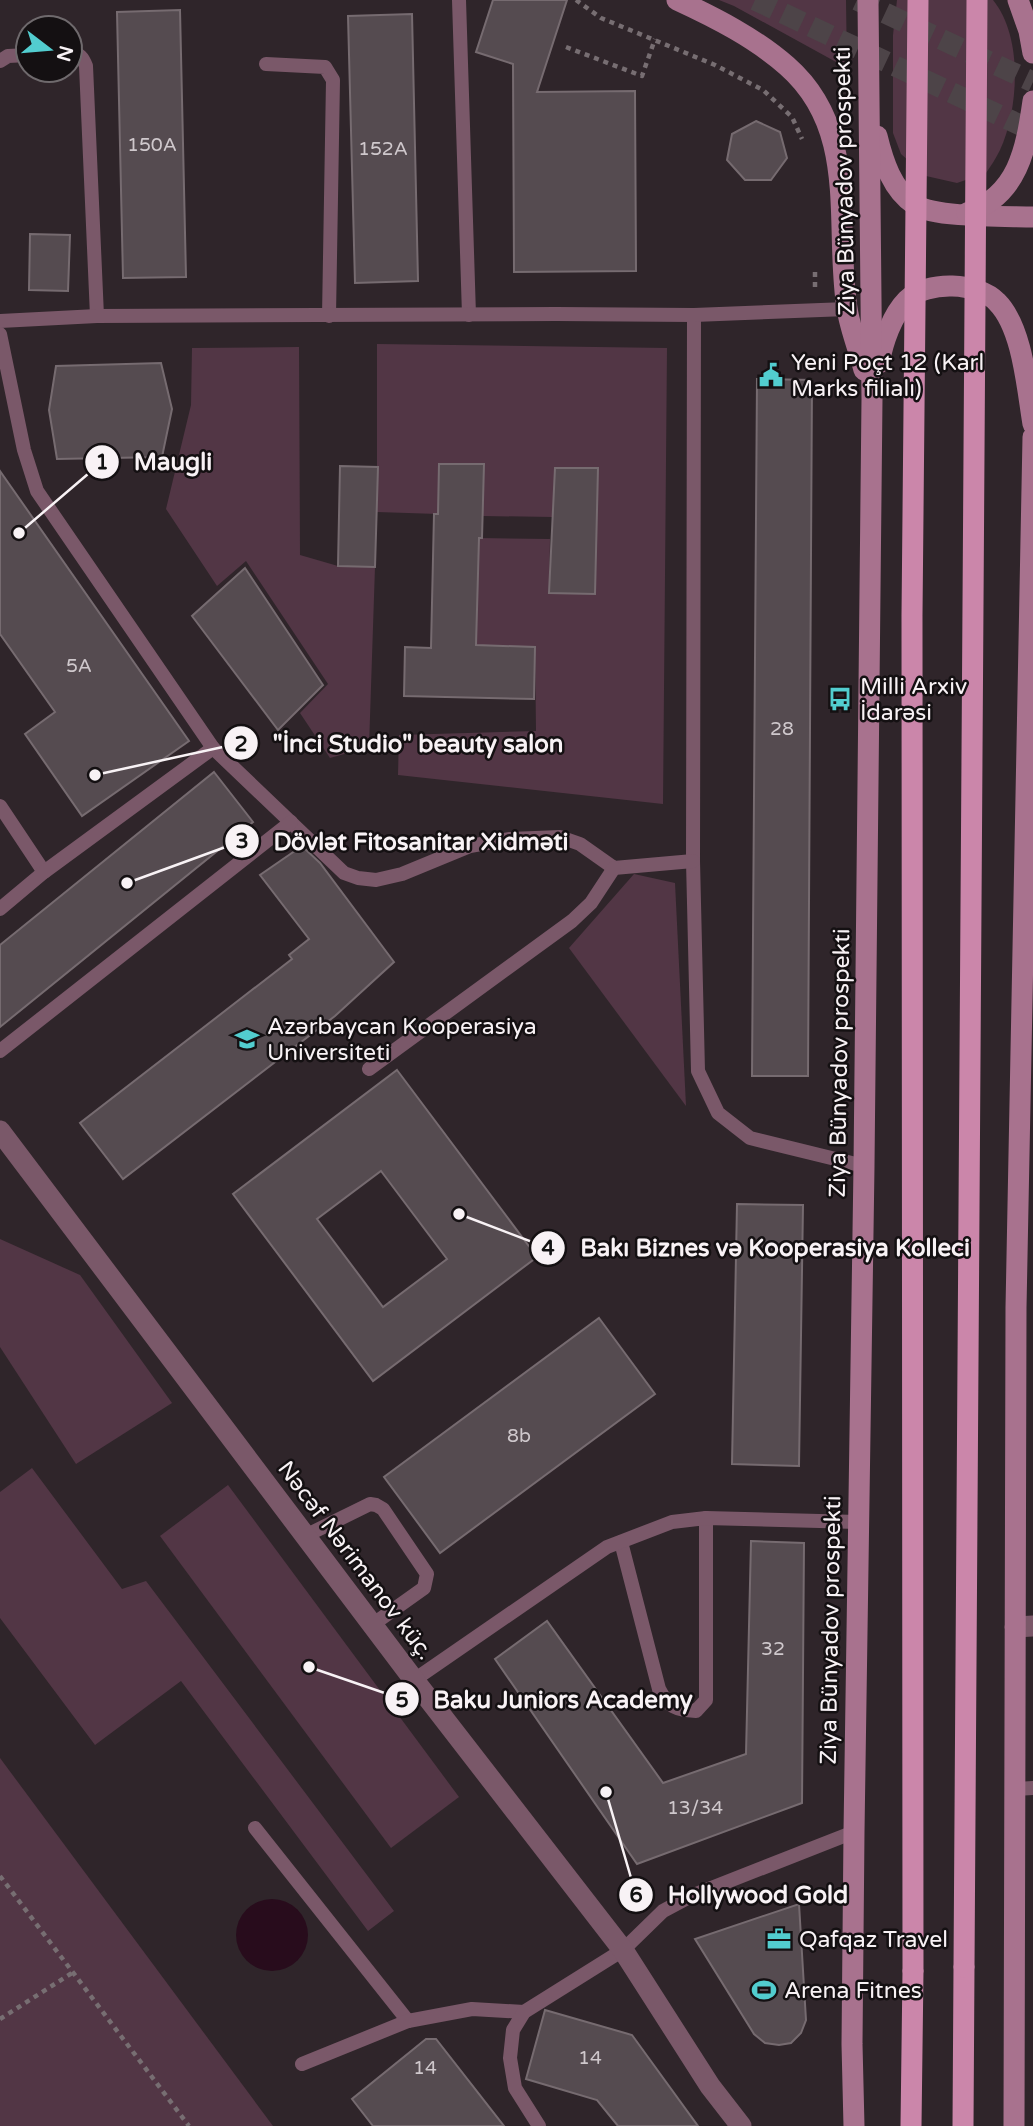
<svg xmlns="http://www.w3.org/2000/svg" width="1033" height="2126" viewBox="0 0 1033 2126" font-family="'Varela Round',sans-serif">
<rect width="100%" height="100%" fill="#2f252a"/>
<g fill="#523645">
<polygon points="719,0 846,0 847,68 734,6"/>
<path d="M897,0H993C1023,37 1019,108 1000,150C996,158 991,166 986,173L957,183L926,176L901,154L893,133V35Z"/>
<polygon points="377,344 667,348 663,804 398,775 399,735 536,731 535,647 476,645 479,538 550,539 549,593 598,469 555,468 553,517 483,516 483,464 440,464 438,514 377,512"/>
<polygon points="299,347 300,555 338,566 375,567 369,747 330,758 300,713 328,684 246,561 217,586 166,509 191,405 192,348"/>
<polygon points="634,874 675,883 686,1106 569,948"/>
<polygon points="0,1239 80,1275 172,1403 76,1464 0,1347"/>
<polygon points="32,1468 122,1589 146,1581 394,1911 368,1931 181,1681 95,1745 0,1618 0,1492"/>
<polygon points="228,1485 459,1797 391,1848 160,1536"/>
<polygon points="0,1758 273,2126 0,2126"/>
</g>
<circle fill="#280c1c" cx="272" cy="1935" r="36"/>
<g fill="#554b50" stroke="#766b70" stroke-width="2" fill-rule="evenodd">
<polygon points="493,0 567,0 537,92 635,91 636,271 514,272 513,64 476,52"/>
<polygon points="180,10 186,277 123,278 117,12"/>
<polygon points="412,14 418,281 355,283 348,16"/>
<polygon points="756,121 780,132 787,158 771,180 745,180 727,160 732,134"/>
<polygon points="30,234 70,235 68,291 29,290"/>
<polygon points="161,363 172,409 162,457 57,459 49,410 56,366"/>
<polygon points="757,379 812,380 808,1076 752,1076"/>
<polygon points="439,464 484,464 482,538 479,538 476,645 535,647 534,699 404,696 405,647 431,648 434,514 438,514"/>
<polygon points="340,466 378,467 375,567 338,566"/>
<polygon points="555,468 598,468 595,594 549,593"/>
<polygon points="0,471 189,741 82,816 25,734 55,712 0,634"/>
<polygon points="245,568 323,685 278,730 192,616"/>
<polygon points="214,772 253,822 0,1027 0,945"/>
<polygon points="302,846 320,863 394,962 335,1016 123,1179 80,1123 292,959 289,955 309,939 260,875"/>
<path d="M397,1070L537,1257L373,1381L233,1194ZM381,1171L447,1259L383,1307L317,1219Z"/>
<polygon points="737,1204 803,1205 799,1466 732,1464"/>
<polygon points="599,1318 655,1394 440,1553 384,1477"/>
<polygon points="751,1541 804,1543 802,1803 637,1864 495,1659 547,1621 663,1783 746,1754"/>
<polygon points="799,1904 806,2020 801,2033 791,2043 779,2045 765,2043 754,2034 695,1939"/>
<polygon points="545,2010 632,2035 698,2126 618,2126 597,2100 526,2079"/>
<polygon points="426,2039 436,2039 504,2126 373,2126 352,2099"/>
</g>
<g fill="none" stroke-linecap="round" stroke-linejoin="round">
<g stroke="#4d4448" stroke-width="21" stroke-dasharray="21 10" stroke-linecap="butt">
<polyline points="755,0 1033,131"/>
<polyline points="857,0 1033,82"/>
</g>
<g stroke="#776e72" stroke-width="4.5" stroke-dasharray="5 5" stroke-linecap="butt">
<polyline points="576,0 601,18 715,65 763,90 792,117 802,139"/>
<polyline points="566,47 642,76 655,39"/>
<polyline points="815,272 815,291"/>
<polyline points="0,1876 189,2126"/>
<polyline points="0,2019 72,1973"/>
</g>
<g stroke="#7a5869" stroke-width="14">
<polyline points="459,0 469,315"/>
<path d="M70,53C80,53 83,58 86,66L97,316"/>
<polyline points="0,61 8,56 28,55"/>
<polyline points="266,64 325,67 333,80 329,316"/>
<polyline points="694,315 693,861 698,1071 718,1113 750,1138 864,1166"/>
<polyline points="0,321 97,316 556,314 694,315 847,309"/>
<polyline points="0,334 24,450 37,491 213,748 344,873 358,878 376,880 402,874 470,846 510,839 560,837 580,844 614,868 693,861"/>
<polyline points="0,806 44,872"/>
<polyline points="0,909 44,872 213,748"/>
<polyline points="0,1051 291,822"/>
<polyline points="369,1069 572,921 591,903 614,868"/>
<polyline points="305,1536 370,1504 376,1505 383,1509 427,1574 424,1588 372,1625"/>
<path d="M621,1542L659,1689C668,1707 676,1710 696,1711L706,1700V1518"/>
<polyline points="414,1680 607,1547 672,1522 706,1518 858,1522"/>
<polyline points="1015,1789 1033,1788"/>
<polyline points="255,1828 408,2021"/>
<polyline points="302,2064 408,2021 472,2009 524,2012"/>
<polyline points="539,2126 515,2088 510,2058 513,2030 524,2012 623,1950 663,1911 691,1896 854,1832"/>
</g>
<g stroke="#7a5869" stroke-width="21">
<polyline points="0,1131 414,1680 623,1950 710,2086 741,2126"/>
<polyline points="1015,1627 1033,1626"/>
</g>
<g stroke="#a8728e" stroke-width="21">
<path d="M677,0C716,18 755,38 787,66C860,130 834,224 847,308C850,329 859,350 864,370"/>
<polyline points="1018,0 1029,31 1033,53"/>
<path d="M877,136C883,161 892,190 915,205C936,218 1006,216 1033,217"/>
<path d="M967,213C1018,195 1026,150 1033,101"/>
<path d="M879,363C883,342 892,315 907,300C927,280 978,282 997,302C1023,328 1027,389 1033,424"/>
<polyline points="854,2126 852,2044 854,1832 864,1166 872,399 868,0"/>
<polyline points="1014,2126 1016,1308 1033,437"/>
</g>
<g stroke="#cb86aa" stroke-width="21">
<polyline points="911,2126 913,1971"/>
<polyline points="963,2126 964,1967"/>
</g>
<g stroke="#cb86aa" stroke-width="21">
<polyline points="964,1967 977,0"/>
<polyline points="913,1971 912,616 918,0"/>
</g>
</g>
<defs>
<g id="civic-bare" transform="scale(1.89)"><path d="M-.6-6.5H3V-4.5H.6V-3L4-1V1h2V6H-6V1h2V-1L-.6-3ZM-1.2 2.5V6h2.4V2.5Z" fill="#52cdcf" stroke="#141012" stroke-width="2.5" paint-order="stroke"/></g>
<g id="bus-bare" transform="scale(1.89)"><path d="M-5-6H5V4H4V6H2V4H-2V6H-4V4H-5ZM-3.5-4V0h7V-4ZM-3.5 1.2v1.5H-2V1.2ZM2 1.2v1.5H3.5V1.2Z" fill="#52cdcf" stroke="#141012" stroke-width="2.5" paint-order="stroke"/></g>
<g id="university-bare" transform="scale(1.89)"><path d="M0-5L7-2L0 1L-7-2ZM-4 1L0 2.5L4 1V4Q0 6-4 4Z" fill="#52cdcf" stroke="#141012" stroke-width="2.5" paint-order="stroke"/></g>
<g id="office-bare" transform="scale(1.89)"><path d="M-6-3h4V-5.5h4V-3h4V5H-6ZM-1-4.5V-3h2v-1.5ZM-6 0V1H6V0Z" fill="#52cdcf" stroke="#141012" stroke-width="2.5" paint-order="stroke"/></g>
<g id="stadium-bare" transform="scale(1.89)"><path d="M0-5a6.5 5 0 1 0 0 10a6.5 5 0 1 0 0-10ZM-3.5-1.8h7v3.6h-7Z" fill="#52cdcf" stroke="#141012" stroke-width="2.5" paint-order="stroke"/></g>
</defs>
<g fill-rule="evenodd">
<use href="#civic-bare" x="771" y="375"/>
<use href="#bus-bare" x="840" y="699"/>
<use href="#university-bare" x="247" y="1039"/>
<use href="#office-bare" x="779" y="1939"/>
<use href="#stadium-bare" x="764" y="1990"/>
</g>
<g text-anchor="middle" stroke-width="5" stroke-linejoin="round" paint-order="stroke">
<g font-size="19" fill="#cfc8cc">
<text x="152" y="151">150A</text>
<text x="383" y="155">152A</text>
<text x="79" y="672">5A</text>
<text x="782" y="735">28</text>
<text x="519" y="1442">8b</text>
<text x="773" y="1655">32</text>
<text x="695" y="1814">13/34</text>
<text x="590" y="2064">14</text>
<text x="425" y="2074">14</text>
</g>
<g font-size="23" fill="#f8f2f5" stroke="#141012">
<text transform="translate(844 181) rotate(-91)" y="8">Ziya Bünyadov prospekti</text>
<text transform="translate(839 1063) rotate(-89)" y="8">Ziya Bünyadov prospekti</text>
<text transform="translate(356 1560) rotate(53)" y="8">Nəcəf Nərimanov küç.</text>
<text transform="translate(830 1630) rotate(-89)" y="8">Ziya Bünyadov prospekti</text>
</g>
<g font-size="23" fill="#f8f2f5" stroke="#141012" text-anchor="start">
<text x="791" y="370">Yeni Poçt 12 (Karl<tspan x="791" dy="26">Marks filialı)</tspan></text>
<text x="860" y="694">Milli Arxiv<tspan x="860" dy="26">İdarəsi</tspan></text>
<text x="267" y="1034">Azərbaycan Kooperasiya<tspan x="267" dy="26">Universiteti</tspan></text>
<text x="799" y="1947">Qafqaz Travel</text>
<text x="784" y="1998">Arena Fitnes</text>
</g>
</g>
<path fill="none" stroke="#f8f2f5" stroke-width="2.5" d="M19 533L102 462M95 775L241 743M127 883L242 841M459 1214L548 1248M309 1667L402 1699M606 1792L636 1895"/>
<g fill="#f8f2f5" stroke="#141012" stroke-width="2.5">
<circle cx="19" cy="533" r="7"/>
<circle cx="95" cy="775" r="7"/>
<circle cx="127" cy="883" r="7"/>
<circle cx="459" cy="1214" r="7"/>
<circle cx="309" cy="1667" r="7"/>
<circle cx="606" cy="1792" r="7"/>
<circle cx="102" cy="462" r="18"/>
<circle cx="241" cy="743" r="18"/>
<circle cx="242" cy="841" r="18"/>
<circle cx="548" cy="1248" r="18"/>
<circle cx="402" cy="1699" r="18"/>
<circle cx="636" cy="1895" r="18"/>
</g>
<g font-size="21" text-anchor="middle" font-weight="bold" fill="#111">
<text x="102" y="469">1</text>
<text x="241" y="751">2</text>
<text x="242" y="848">3</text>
<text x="548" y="1255">4</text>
<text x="402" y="1707">5</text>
<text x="636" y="1902">6</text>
</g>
<g font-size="24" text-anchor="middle" font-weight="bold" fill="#f8f2f5" stroke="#141012" stroke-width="5" stroke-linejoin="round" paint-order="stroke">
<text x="173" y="470">Maugli</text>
<text x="418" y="752">"İnci Studio" beauty salon</text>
<text x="421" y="850">Dövlət Fitosanitar Xidməti</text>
<text x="775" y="1256">Bakı Biznes və Kooperasiya Kolleci</text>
<text x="563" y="1708">Baku Juniors Academy</text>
<text x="758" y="1903">Hollywood Gold</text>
</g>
<g transform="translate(49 49) rotate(106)"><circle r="33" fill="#141012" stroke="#6f6a6d" stroke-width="2"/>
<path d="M0-5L12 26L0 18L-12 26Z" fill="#52cdcf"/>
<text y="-10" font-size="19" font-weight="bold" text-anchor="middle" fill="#f8f2f5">N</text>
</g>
</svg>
